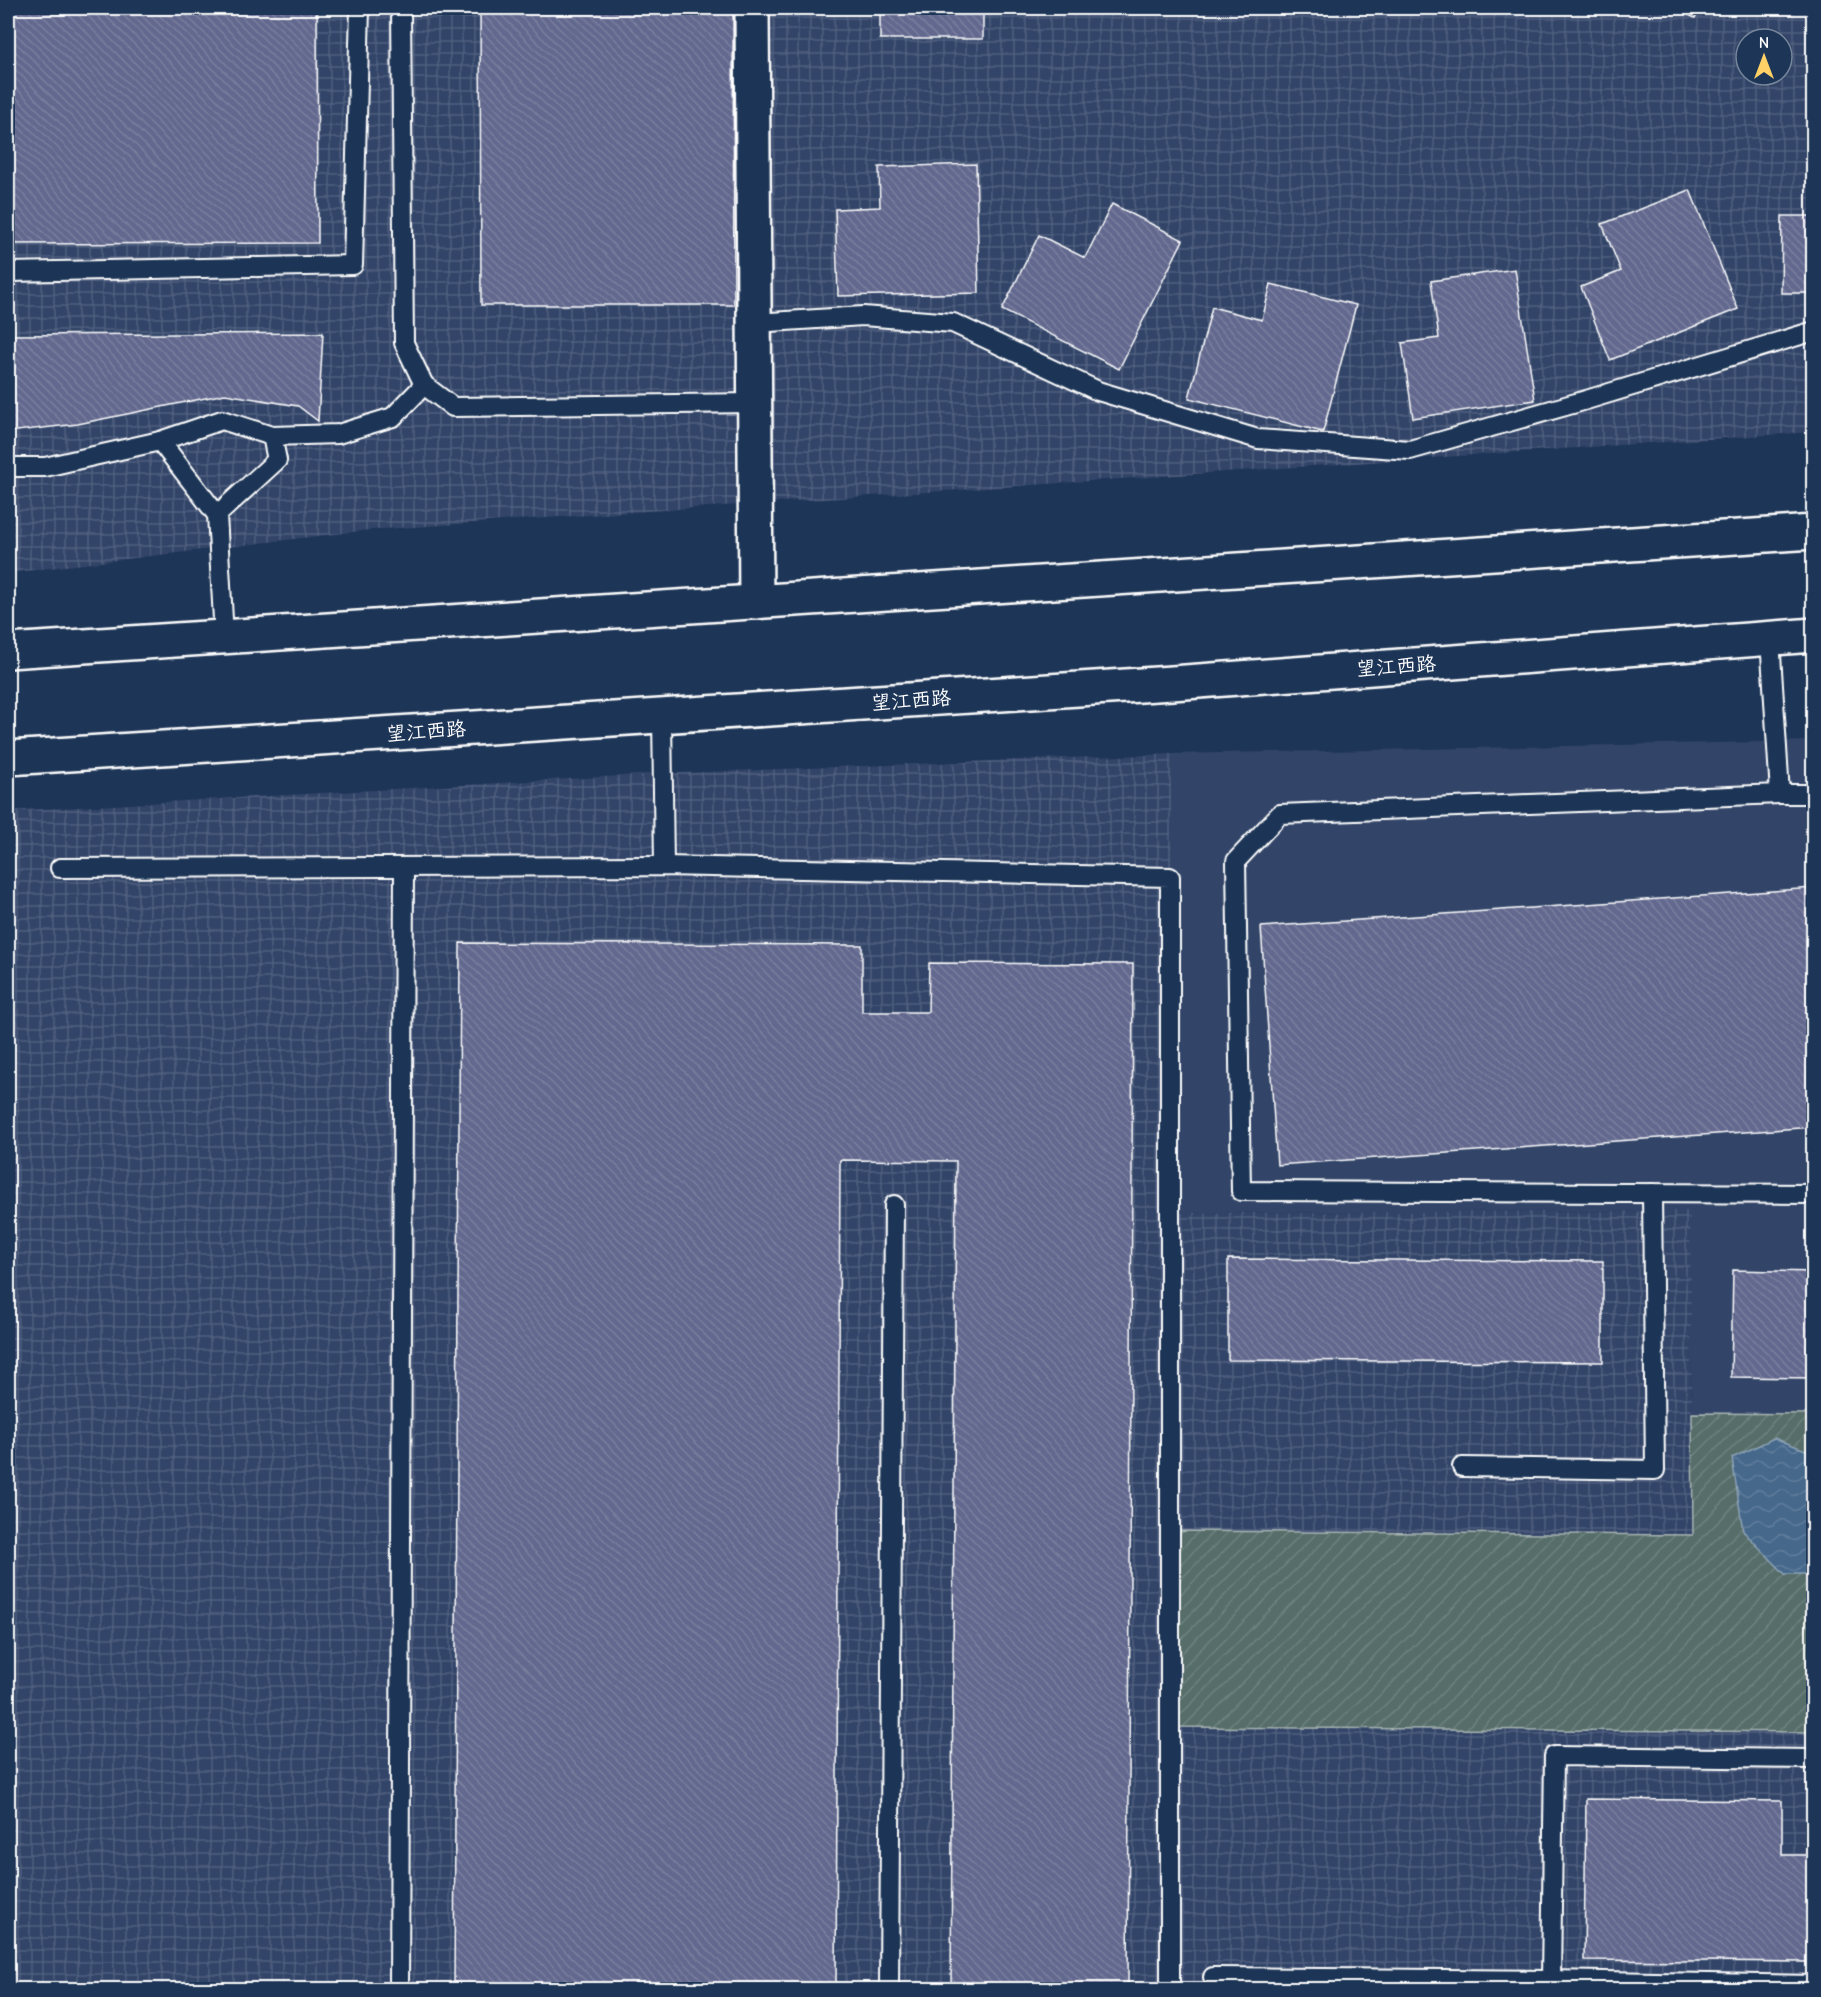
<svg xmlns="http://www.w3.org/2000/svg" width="1821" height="1997" viewBox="0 0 1821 1997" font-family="'Comic Neue','LXGW WenKai TC',sans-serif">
<defs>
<pattern id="industrial-grid" width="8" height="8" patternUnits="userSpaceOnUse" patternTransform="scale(1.5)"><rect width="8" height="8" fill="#324468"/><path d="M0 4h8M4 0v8" fill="none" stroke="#51607f"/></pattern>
<pattern id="garden-furrows" width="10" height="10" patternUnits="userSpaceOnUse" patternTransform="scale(1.5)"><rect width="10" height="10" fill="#566d69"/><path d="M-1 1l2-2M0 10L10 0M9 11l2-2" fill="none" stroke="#6f8380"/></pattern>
<pattern id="water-waves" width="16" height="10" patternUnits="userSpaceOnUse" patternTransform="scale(1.5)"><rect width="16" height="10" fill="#45678b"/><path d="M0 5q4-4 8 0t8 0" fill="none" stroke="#617e9c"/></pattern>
<pattern id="building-back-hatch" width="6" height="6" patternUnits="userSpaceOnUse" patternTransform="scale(1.5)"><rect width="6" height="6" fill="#62688e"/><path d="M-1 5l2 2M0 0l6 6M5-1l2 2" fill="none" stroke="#7a7f9f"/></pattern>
</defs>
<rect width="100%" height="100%" fill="#1d3557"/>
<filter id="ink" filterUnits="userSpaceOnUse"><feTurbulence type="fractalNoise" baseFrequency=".0167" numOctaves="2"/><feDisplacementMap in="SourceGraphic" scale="12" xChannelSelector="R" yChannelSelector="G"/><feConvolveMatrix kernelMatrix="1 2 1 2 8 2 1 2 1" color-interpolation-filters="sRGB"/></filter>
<g filter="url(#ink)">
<polygon fill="#324468" points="1813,741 1813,1414 1692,1413 1689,1211 1170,1213 1171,754"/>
<g fill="url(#industrial-grid)" fill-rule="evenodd">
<path d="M8,8H1813V432L370,530L8,573ZM1746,39H1782V75H1746Z"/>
<polygon points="1171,754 1171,1213 1690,1211 1693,1535 1171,1531 1171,1727 1813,1732 1813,1989 8,1990 8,811 655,774"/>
</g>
<polygon fill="url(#garden-furrows)" stroke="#aab6b4" stroke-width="1.5" points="1692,1413 1813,1414 1813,1732 1170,1727 1170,1531 1693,1535"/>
<polygon fill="url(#water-waves)" stroke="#8fa4b9" stroke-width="1.5" points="1774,1438 1808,1451 1813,1449 1813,1574 1785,1574 1743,1531 1732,1458"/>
<g fill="url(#building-back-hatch)" stroke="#fff" stroke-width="1.5">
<polygon points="8,8 317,8 318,243 8,244"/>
<polygon points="480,8 733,8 734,305 481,305"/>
<rect x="880" y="8" width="103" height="31"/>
<polygon points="1674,8 1700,8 1695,18"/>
<polygon points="976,164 979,293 838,296 835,209 880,207 879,167"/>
<polygon points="1690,190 1738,309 1610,360 1581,287 1621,271 1602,224"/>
<polygon points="1112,204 1183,240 1119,369 1002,310 1039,235 1085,258"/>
<polygon points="1782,216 1814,216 1814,293 1781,293"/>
<polygon points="1515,269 1535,400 1413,418 1402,343 1439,338 1431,281"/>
<polygon points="1271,284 1356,305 1323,432 1189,398 1212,307 1262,320"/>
<polygon points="323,333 318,421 298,406 225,394 78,424 8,432 8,335"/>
<polygon points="1814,888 1814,1127 1277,1165 1261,927"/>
<polygon points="460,943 862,945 862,1012 928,1012 929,963 1133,964 1128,1990 951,1990 956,1161 840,1160 836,1990 454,1990"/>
<polygon points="1228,1259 1603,1261 1603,1362 1228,1360"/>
<polygon points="1733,1270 1814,1272 1814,1378 1731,1377"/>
<polygon points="1586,1799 1782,1801 1782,1855 1814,1855 1813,1962 1584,1960"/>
</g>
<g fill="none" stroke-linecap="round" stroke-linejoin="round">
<g stroke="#fff" stroke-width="22">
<g id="lane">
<polyline points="401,8 404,343 424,385 453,407 754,403"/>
<polyline points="8,272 353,265 360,8"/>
<polyline points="754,323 863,316 953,323 1098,391 1258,439 1410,450 1583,401 1814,331"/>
<polyline points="272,436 338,434 393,417 424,385"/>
<polyline points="8,467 45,467 160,441"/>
<polyline points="217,515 160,441 222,420 272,436 277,460 217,515 224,637"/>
<polyline points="1770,639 1780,794 1280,814 1236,861 1241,1191 1814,1194"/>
<polyline points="662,716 664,866"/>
<polyline points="1780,794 1814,794"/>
<polyline points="60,868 664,866 1170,877 1170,1990"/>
<polyline points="1462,1467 1655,1470 1652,1193"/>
<polyline points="1814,1759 1554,1756 1551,1980 1814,1985"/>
<polyline points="1213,1977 1551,1980"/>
<polyline points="399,1990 404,867"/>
<polyline points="889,1990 894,1205"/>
</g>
</g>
<g stroke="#fff" stroke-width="38">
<polyline id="street" points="752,8 756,602"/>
</g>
<g stroke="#fff" stroke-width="38">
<g id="primary">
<polyline points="8,651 1814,532"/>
<polyline points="8,758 1172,683 1814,635"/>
</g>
</g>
<use href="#lane" stroke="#1d3557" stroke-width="18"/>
<use href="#street" stroke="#1d3557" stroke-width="33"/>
<use href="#primary" stroke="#1d3557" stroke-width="33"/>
</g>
</g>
<g text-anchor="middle" stroke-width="6" stroke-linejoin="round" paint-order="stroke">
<g font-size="20" fill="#fff" stroke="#1d3557">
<text transform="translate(1396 666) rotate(-4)" y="7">望江西路</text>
<text transform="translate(911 700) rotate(-4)" y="7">望江西路</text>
<text transform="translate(426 731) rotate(-4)" y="7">望江西路</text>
</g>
</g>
<rect width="1821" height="1997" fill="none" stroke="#1d3557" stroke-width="30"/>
<rect x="15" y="15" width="1791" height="1967" fill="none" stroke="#fff" stroke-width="2" filter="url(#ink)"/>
<g transform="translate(1764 57)"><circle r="28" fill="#1d3557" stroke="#77869a" stroke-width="1.5"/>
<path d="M0-4.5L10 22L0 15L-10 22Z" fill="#ffd166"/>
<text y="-9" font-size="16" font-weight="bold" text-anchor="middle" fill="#ffffff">N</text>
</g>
</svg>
